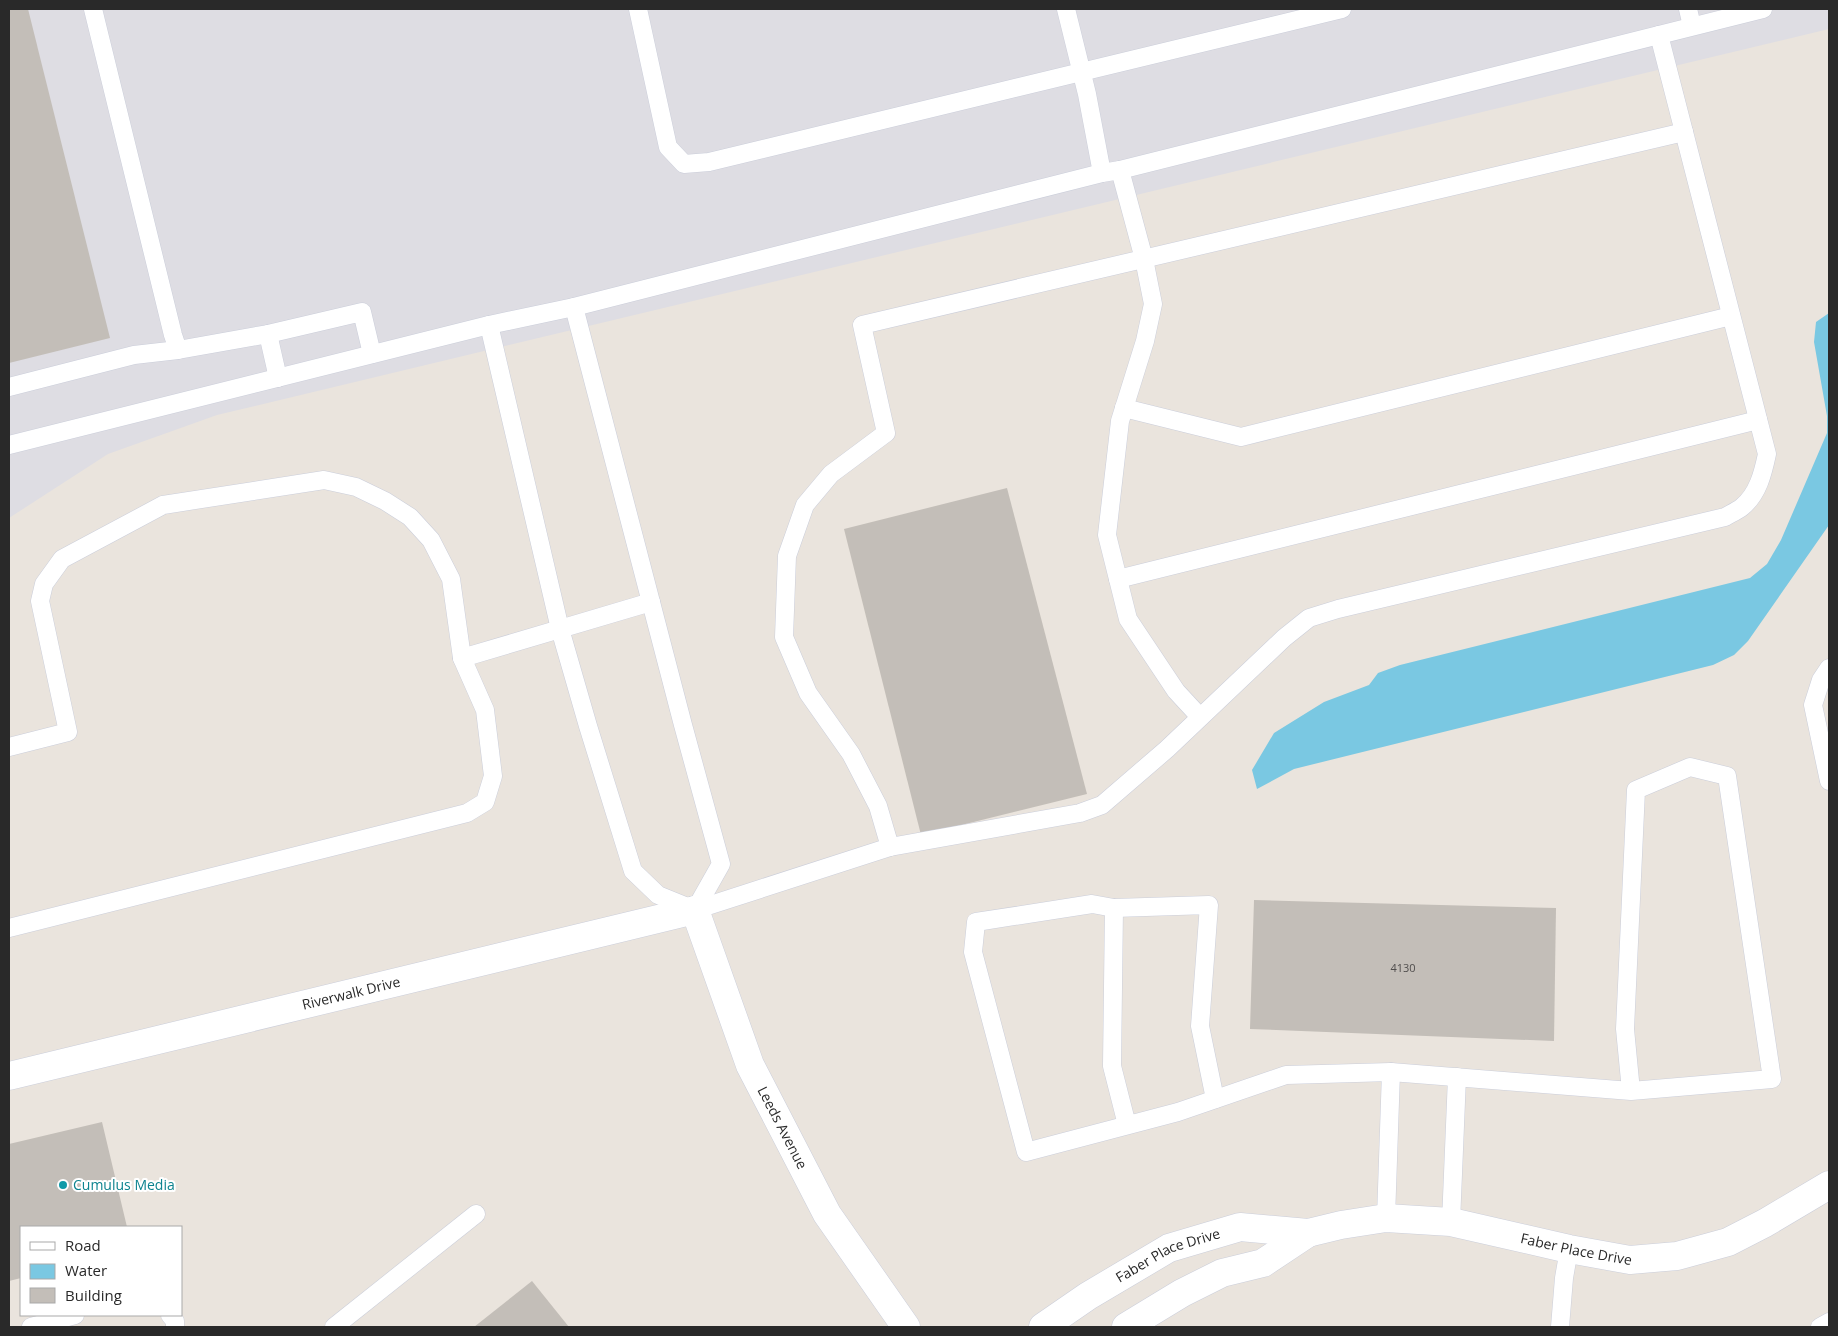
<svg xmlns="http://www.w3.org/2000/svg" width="1838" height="1336" viewBox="0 0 1838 1336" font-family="'Open Sans',sans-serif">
<rect width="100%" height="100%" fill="#eae4dd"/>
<polygon fill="#dedde3" points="9,9 1829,9 1829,29 217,415 108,454 9,518"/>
<polygon fill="#7ac8e2" points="1829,313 1829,525 1748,641 1734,655 1713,665 1294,769 1257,789 1252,770 1274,733 1324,702 1369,685 1378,673 1400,665 1750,578 1767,564 1781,540 1827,433 1827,416 1814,342 1816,322"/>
<g fill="#c3beb8">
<polygon points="9,9 28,9 110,338 9,363"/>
<polygon points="1007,488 1087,794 921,835 844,529"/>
<polygon points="1254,900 1556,908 1554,1041 1250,1029"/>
<polygon points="102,1122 127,1227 21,1227 21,1278 9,1281 9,1144"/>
<polygon points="532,1281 569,1327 474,1327"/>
</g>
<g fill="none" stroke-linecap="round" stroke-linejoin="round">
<g stroke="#cbceda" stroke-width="19">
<g id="service">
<polyline points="93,9 173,335 178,350 268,334 278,378"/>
<polyline points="638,9 668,147 684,164 709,162 1342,9"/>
<polyline points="1066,9 1087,94 1102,173"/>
<polyline points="1688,9 1692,26"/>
<polyline points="1120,170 1144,259 1153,304 1145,341 1120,421 1107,535 1128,619 1176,691 1200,717"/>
<polyline points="574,307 683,725 721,864 695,910"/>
<path d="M489,325L560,629L588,726L633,871L658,895L695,910L890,847L1080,813L1102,805L1167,749L1284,638L1309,618L1338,609L1725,517C1730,514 1737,511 1742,507C1758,494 1763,473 1767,454L1659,35"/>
<polyline points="268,334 362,312 372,354"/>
<polyline points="9,387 134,355 178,350"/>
<polyline points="1124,408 1241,437 1731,316"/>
<polyline points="9,445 489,325 574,307 1102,173 1120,170 1763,9"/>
<polyline points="1118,579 1758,420"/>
<polyline points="462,658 651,602"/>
<polyline points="1829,668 1821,680 1813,705 1829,781"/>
<polyline points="9,747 68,732 40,601 44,584 62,559 163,505 324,480 356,487 385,501 410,517 431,540 451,579 462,658 485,710 493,776 485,802 467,813 9,928"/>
<polyline points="890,847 878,806 851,754 808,693 784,637 787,556 805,505 831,474 886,433 862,325 1684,132"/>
<polyline points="1114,908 1209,905 1200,1026 1215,1099"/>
<polyline points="1127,1125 1112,1066 1114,908 1092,904 976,922 973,952 1026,1152 1178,1112 1286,1075 1391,1072 1631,1091 1772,1079 1727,776 1690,767 1636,790 1625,1029 1631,1091"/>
<polyline points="1386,1218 1391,1072"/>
<polyline points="1451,1222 1457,1077"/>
<polyline points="170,1315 175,1321 175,1327"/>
<polyline points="31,1327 75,1315"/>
<polyline points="334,1327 476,1214"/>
<polyline points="1560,1327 1564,1278 1569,1249"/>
<polyline points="1820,1327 1829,1322"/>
</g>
</g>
<g stroke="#cbceda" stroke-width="29">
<g id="minor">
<path id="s1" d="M9,1076L695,910"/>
</g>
</g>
<g stroke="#cbceda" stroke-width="29">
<g id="tertiary">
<path id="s2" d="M695,910L750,1065L827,1214L906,1327"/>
<path id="s3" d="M1043,1327L1088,1296L1169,1248L1240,1227L1308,1233L1341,1225L1386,1218L1451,1222L1569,1249L1630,1260L1677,1256L1728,1242L1765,1223L1829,1185"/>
<polyline points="1126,1327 1182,1293 1222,1273 1263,1263 1308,1233"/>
</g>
</g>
<use href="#service" stroke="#fff" stroke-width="18"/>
<use href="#minor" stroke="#fff" stroke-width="28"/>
<use href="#tertiary" stroke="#fff" stroke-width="28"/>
</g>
<circle fill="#0f9aa8" stroke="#fff" stroke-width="2" cx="63" cy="1185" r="5"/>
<g text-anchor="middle" stroke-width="4" stroke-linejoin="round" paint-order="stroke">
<g font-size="11" fill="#504e4d">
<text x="1403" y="972">4130</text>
</g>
<g font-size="14" fill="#292929" stroke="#fff">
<text dy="5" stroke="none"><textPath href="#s1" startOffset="352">Riverwalk Drive</textPath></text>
<text dy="5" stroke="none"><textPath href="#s2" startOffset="235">Leeds Avenue</textPath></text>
<text dy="5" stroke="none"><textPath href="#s3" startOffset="564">Faber Place Drive</textPath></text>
<text dy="5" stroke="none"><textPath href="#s3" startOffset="145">Faber Place Drive</textPath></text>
</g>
<g font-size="14" fill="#0d838f" stroke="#fff" text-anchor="start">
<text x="73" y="1190">Cumulus Media</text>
</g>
</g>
<rect width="1838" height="1336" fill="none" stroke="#292929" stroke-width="20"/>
<rect x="20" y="1226" width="162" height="90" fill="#ffffff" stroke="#a9a9a9"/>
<rect x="30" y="1242" width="25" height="8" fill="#ffffff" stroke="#a9a9a9"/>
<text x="65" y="1251" font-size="15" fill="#292929">Road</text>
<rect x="30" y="1264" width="25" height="15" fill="#7ac8e2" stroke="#a9a9a9"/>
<text x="65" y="1276" font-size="15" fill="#292929">Water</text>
<rect x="30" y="1288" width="25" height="15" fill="#c3beb8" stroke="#a9a9a9"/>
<text x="65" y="1301" font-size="15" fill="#292929">Building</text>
</svg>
